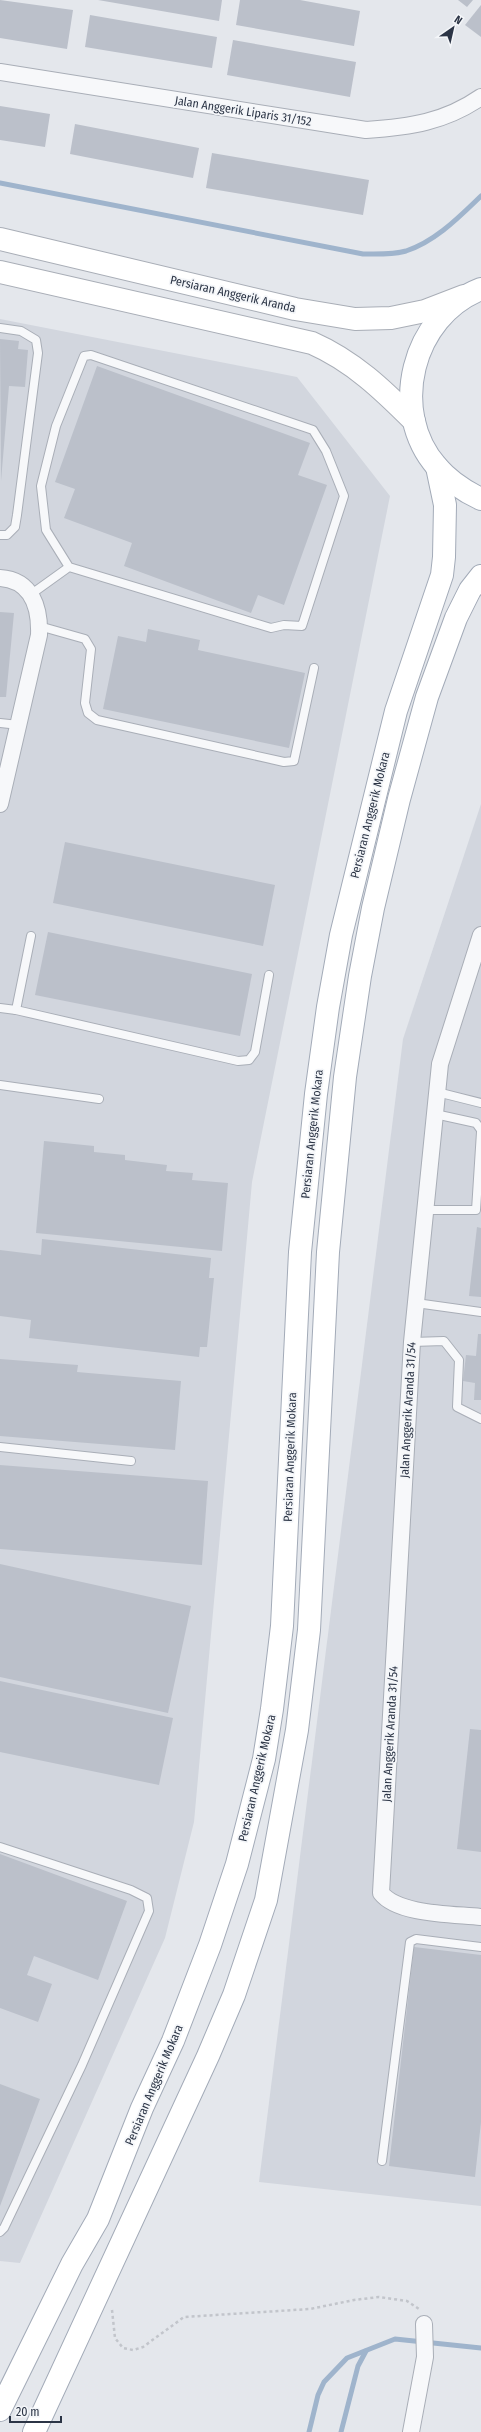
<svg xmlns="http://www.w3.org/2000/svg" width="481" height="2432" viewBox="0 0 481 2432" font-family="'Fira Sans Condensed',sans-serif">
<rect width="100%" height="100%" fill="#e4e7ec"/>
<g fill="#d2d6de">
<polygon points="0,319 297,377 390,496 252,1182 194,1822 165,1938 20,2263 0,2261"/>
<polygon points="481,804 481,2206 259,2182 403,1039"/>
</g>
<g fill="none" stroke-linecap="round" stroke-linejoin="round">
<g stroke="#9fb4cc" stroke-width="5">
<path d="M0,183L363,254C376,254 393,255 406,251C436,241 459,217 481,196"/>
<polyline points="309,2432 318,2395 324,2382 347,2358 395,2339 481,2348"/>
<polyline points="341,2432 358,2366 366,2351"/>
</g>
</g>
<g fill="#bbc0ca">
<polygon points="0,0 73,10 67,49 0,38"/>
<polygon points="98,0 222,0 219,21"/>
<polygon points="240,0 300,0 360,11 354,46 236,25"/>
<polygon points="458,0 473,0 467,7"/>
<polygon points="481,5 481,37 465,25"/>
<polygon points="90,15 217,37 212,68 85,47"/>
<polygon points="233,40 356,62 350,97 227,75"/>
<polygon points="0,106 50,114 45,147 0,140"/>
<polygon points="75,124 199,148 193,178 70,154"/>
<polygon points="212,153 369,180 363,215 206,188"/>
<polygon points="0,339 19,341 18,349 28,350 25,387 9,386 1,481"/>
<polygon points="97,366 310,443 298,475 327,485 284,605 258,595 251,613 124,566 132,543 64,518 75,489 55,482"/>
<polygon points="0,612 14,613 6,697 0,697"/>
<polygon points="148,629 200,640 198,650 305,673 289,748 103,709 118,636 146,642"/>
<polygon points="65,842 275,885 263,946 53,903"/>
<polygon points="48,932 252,974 240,1036 35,995"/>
<polygon points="44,1141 94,1146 94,1152 125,1155 125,1160 167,1165 166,1171 193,1173 192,1180 228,1183 222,1251 36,1233"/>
<polygon points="477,1227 481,1228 481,1297 469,1296"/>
<polygon points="42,1239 211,1258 209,1278 214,1278 207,1347 200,1347 199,1357 29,1338 31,1320 0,1316 0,1250 41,1255"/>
<polygon points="478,1334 481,1334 481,1400 474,1400 475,1383 463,1381 466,1355 476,1356"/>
<polygon points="0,1359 78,1365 77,1372 181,1381 175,1450 0,1436"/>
<polygon points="0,1465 208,1481 202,1565 0,1549"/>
<polygon points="0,1564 191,1606 168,1713 0,1677"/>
<polygon points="0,1681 173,1718 159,1785 0,1752"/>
<polygon points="470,1729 481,1730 481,1852 457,1849"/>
<polygon points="0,1854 127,1901 98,1980 34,1956 27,1975 52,1984 38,2022 0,2008"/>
<polygon points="414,1947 481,1955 481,2122 475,2177 389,2166"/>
<polygon points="0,2084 40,2099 0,2206"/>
</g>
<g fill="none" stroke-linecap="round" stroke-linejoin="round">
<g stroke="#a9aeb7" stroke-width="10">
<g id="service">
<polyline points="0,328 21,331 36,340 38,353 17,515 15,527 7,535 0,535"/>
<polyline points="30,595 69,567 271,628 284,625 302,626 344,496 326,451 313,430 91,355 84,356 56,426 41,486 46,530 69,567"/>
<polyline points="39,626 85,639 91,649 85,703 88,713 97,720 284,762 294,761 314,668"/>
<polyline points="0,723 19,725"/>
<polyline points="31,936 16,1010 238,1061 249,1060 255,1052 269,975"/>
<polyline points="0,1008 16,1010"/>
<polyline points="0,1085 99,1099"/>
<polyline points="437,1092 481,1103"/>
<polyline points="435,1114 476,1123 481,1130"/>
<polyline points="425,1210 476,1210 481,1132"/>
<polyline points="416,1303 481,1312"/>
<polyline points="412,1342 444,1341 459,1360 457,1407 481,1419"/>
<polyline points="0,1447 131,1461"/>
<polyline points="0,1847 131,1890 147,1898 149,1911 82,2065 4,2228 0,2232"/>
<polyline points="382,2161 410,1942 416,1939 481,1947"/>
</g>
</g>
<g stroke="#a9aeb7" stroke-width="18">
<g id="minor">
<path d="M0,72L366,130C410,127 445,122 481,97"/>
<path d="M0,578C32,580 40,608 39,635L0,804"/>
<path d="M481,935L440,1064L412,1342L381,1893C398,1915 454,1914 481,1917"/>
<polyline points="411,2432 425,2357 424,2324"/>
</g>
</g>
<g stroke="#a9aeb7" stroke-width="24">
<g id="secondary">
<polyline points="0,239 295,309 355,319 391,318 425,311 464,296"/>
<path d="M0,272L312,343C353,361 383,390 414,421"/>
</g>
</g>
<g stroke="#a3abb8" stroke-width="24">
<g id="primary">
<path d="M481,289C412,316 388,411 437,467C449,481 464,491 481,499"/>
<polyline points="0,2410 72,2264 98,2219 142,2108 173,2041 210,1945 237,1864 264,1759 272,1709 282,1626 300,1252 316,1094 328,1007 341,935 396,711 442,575 444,557 445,505 437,467"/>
<polyline points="34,2432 208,2056 234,1995 266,1900 297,1730 309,1630 328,1252 345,1077 360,976 373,908 399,799 427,697 456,618 470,590 481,576"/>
</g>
</g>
<polyline stroke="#c2c5cb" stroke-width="2.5" stroke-dasharray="3 3" stroke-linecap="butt" points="112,2310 115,2338 123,2348 133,2350 143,2347 184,2317 310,2309 354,2300 379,2297 407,2301 419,2309"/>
<use href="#service" stroke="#f7f8fa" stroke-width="8"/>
<use href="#minor" stroke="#f7f8fa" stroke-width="16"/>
<use href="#secondary" stroke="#fff" stroke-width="22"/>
<use href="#primary" stroke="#fff" stroke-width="22"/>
</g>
<g text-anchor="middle" stroke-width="3.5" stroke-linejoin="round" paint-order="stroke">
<g font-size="12" fill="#2b3445" stroke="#f4f6f9">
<text transform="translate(243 111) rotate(9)" y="4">Jalan Anggerik Liparis 31/152</text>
<text transform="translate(233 294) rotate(13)" y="4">Persiaran Anggerik Aranda</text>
<text transform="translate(370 815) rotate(-76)" y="4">Persiaran Anggerik Mokara</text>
<text transform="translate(312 1134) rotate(-84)" y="4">Persiaran Anggerik Mokara</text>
<text transform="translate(408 1410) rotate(-87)" y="4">Jalan Anggerik Aranda 31/54</text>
<text transform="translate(290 1457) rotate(-88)" y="4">Persiaran Anggerik Mokara</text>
<text transform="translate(390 1734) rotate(-87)" y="4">Jalan Anggerik Aranda 31/54</text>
<text transform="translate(257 1778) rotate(-77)" y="4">Persiaran Anggerik Mokara</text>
<text transform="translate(154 2085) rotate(-67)" y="4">Persiaran Anggerik Mokara</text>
</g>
</g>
<g transform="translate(453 28) rotate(34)" stroke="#f4f6f9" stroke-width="3" paint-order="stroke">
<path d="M0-3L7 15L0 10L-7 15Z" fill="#2b3445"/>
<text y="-6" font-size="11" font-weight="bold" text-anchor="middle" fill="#2b3445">N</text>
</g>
<path d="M10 2416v6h51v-6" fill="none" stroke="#2b3445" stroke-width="2"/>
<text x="16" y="2416" font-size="12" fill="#2b3445" stroke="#f4f6f9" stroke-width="3" paint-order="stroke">20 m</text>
</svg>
